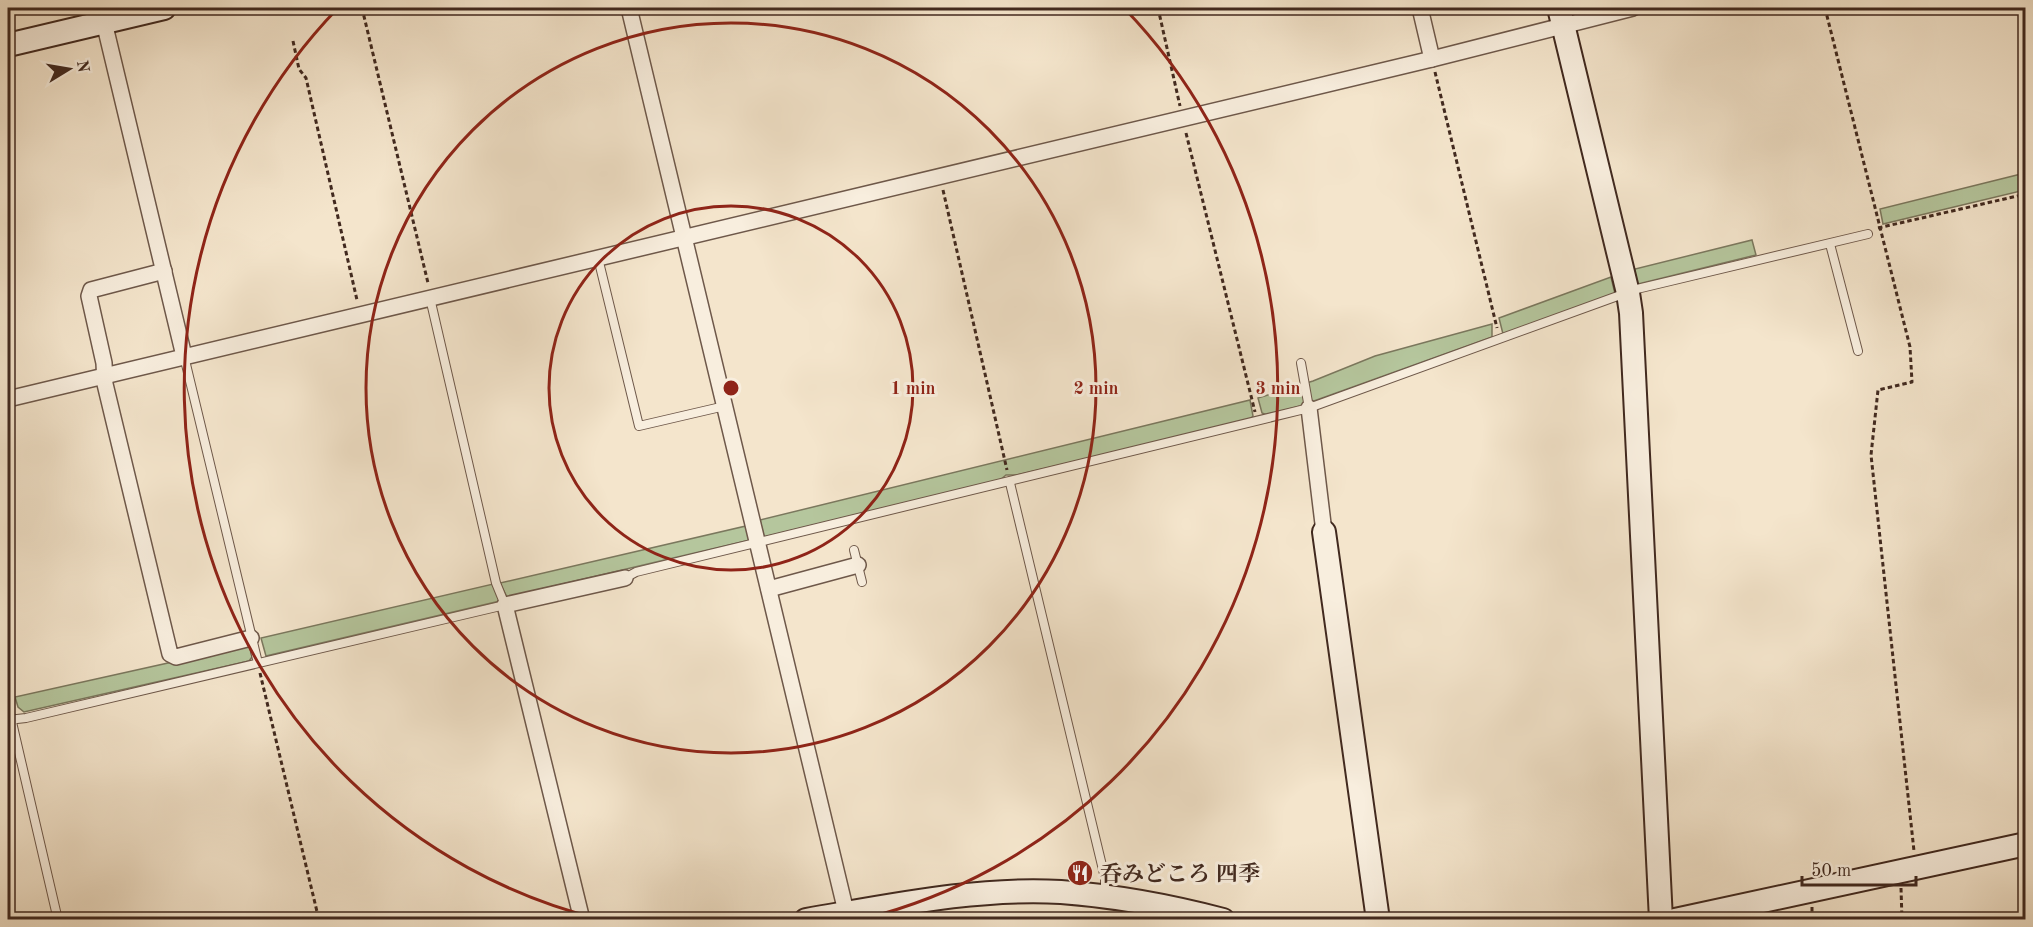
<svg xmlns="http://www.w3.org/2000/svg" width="2033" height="927" viewBox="0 0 2033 927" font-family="'Old Standard TT','Noto Serif JP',serif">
<rect width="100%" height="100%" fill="#f4e5cc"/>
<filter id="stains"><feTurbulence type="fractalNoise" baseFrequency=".00333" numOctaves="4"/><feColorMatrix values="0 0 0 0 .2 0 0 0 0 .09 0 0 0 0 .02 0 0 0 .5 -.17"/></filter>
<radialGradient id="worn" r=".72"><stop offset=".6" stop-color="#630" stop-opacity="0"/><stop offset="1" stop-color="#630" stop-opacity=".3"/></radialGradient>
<g fill="#b5c69d" stroke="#7b785e" stroke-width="1.5">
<polygon points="2025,173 2025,190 1883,224 1880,209"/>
<polygon points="1752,240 1756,255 1634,285 1631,270"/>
<polygon points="1611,277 1615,294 1503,334 1499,318"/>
<polygon points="1492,324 1492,337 1300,406 1267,415 1262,413 1258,398 1313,381 1375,356"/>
<polygon points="1250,400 1253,416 1250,420 1017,475 1006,475 1000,480 764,537 760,520"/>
<polygon points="746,526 750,540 507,597 500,583"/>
<polygon points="493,584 500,601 266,656 261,638"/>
<polygon points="249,645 252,657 249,661 24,712 18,707 15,697"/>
</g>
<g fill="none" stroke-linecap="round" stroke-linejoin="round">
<g stroke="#6e584a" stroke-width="10">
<g id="lane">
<polyline points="1830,244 1858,351"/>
<polyline points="598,258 639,426 725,406"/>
<polyline points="184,356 258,663"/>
<polyline points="1301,363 1309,408"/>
<polyline points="1010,483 1105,878 1105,893"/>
<polyline points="854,550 862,582"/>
<polyline points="625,578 636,572 1309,408 1637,289 1868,234"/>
<polyline points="8,705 58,920"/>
<polyline points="8,720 26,718 505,605 496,583 430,298"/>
</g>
</g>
<g stroke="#6e584a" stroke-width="18">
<g id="street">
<polyline points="629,8 848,920"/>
<polyline points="1420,8 1432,59"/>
<polyline points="104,22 184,356"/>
<polyline points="164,271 91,290 89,296 104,363 105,384 170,654 176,657 251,638"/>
<polyline points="8,399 1432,59 1633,8"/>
<polyline points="1309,408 1324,532"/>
<polyline points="769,589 858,565"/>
<polyline points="582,920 505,605 625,578"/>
</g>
</g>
<g stroke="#41291f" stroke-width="26">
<g id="secondary">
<polyline points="1559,8 1628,293 1631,313 1661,920"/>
<polyline points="8,45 164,8"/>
<polyline points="1324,532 1378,920"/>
<path d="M806,920C889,906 977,887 1061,892C1116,896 1170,906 1223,920"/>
<polyline points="1675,920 2026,844"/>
</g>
</g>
<g stroke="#41291f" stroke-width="3" stroke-dasharray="4.5 3" stroke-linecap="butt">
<polyline points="362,8 428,283"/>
<polyline points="1158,8 1180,106"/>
<polyline points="1825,8 1910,347 1912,382 1878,390 1871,455 1914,851"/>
<polyline points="293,41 299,69 306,78 357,300"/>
<polyline points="1435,72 1497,328"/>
<polyline points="1186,133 1255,412"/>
<polyline points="943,190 1007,470"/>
<polyline points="1878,228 2026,194"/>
<polyline points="260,673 319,920"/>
<polyline points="1901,888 1902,920"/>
<polyline points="1812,907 1812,920"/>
</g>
<use href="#lane" stroke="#f8eede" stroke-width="8"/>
<use href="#street" stroke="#f8eede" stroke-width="15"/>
<use href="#secondary" stroke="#f8eede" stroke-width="22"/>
</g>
<g fill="none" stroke="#8f2418" stroke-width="3">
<circle cx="731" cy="388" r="182"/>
<circle cx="731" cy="388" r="365"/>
<path d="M599 919A547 547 0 0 1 338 8M1124 8A547 547 0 0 1 863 919"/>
</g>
<defs>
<g id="restaurant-disc" transform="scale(1.35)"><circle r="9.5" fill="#8f2418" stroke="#f8eede"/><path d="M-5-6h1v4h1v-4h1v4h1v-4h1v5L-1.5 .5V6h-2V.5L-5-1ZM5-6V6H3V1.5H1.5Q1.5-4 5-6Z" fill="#fff"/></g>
</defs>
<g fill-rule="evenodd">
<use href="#restaurant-disc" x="1080" y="873"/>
</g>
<g text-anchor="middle" stroke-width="6" stroke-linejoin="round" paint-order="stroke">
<g font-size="22" font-weight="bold" fill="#41291f" stroke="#f8eede" text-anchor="start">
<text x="1100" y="881">呑みどころ 四季</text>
</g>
</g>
<circle cx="731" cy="388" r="9" fill="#8f2418" stroke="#f8eede" stroke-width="3"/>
<g font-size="18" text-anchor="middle" font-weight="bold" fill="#8f2418" stroke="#f8eede" stroke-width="6" stroke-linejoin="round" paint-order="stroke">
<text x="913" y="394">1 min</text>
<text x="1096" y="394">2 min</text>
<text x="1278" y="394">3 min</text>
</g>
<rect width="2033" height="927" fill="none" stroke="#f4e5cc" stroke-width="30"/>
<rect x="9" y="9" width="2015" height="909" fill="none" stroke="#41291f" stroke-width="3"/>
<rect x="15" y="15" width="2003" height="897" fill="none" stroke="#41291f" stroke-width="1.5"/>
<g transform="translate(69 69) rotate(79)" stroke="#f8eede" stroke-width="4.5" paint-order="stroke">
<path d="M0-4.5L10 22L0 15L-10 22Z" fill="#41291f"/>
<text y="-9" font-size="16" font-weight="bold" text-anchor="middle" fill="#41291f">N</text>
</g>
<path d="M1802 876v9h114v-9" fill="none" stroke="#41291f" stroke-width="3"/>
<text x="1811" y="876" font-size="18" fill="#41291f" stroke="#f8eede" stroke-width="4.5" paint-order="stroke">50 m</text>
<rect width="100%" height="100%" filter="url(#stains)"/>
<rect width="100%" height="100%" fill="url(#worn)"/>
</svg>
